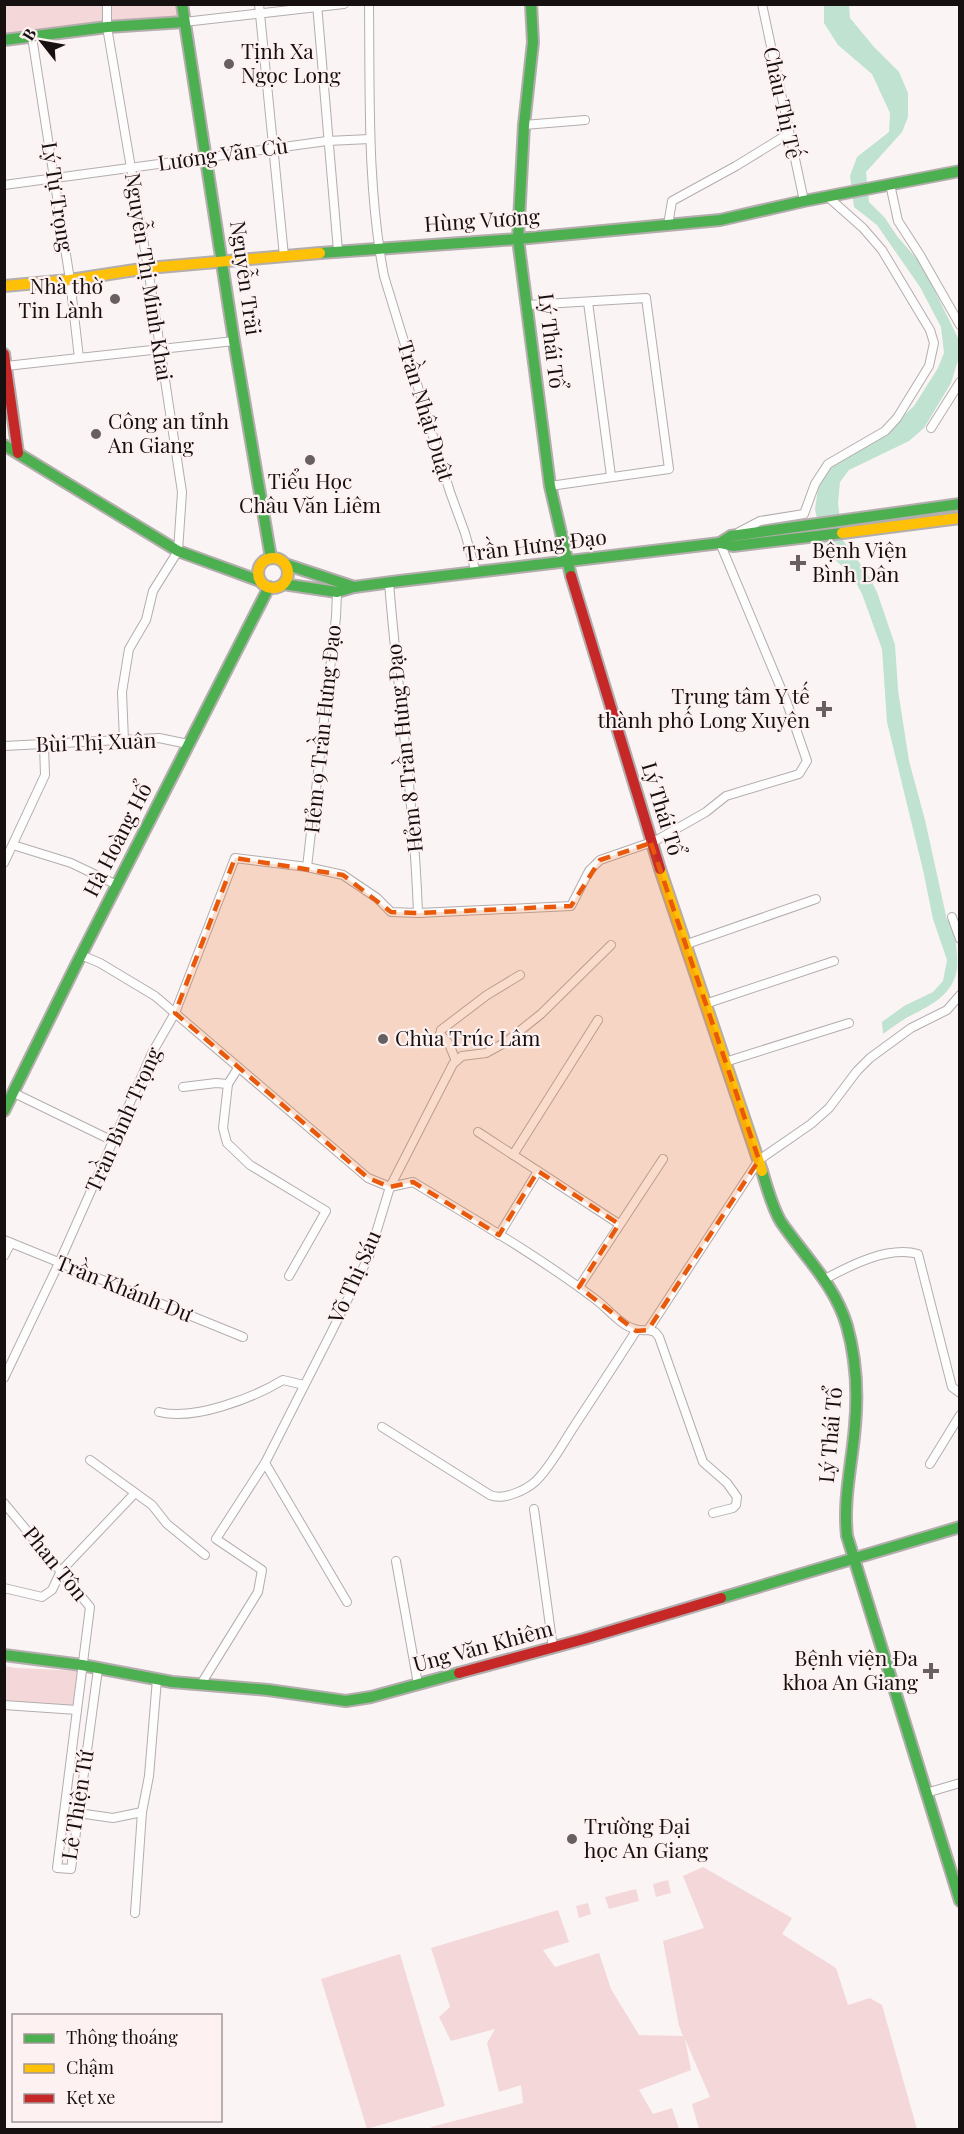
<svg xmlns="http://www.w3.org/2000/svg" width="964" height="2134" viewBox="0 0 964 2134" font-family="'Playfair Display',serif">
<rect width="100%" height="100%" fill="#fbf4f4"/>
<g fill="#f4d7d9">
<polygon points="4,5 182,5 184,22 5,40"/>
<polygon points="4,1666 16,1668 81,1671 77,1710 5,1705"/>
<polygon points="703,1867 792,1918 782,1934 836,1968 848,2005 870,1998 882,2005 917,2129 699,2129 692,2104 710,2097 685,2039 691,2070 639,2090 653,2114 672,2108 679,2129 432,2129 431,2127 523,2103 521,2085 499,2092 487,2043 495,2029 451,2041 439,2017 450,2007 431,1948 558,1910 569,1942 543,1950 555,1967 599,1953 611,1989 639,2035 683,2036 679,2026 663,1941 704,1928 683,1876"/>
<polygon points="668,1880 671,1893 656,1897 653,1884"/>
<polygon points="636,1889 639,1901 609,1909 605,1897"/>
<polygon points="588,1903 591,1914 579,1918 576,1906"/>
<polygon points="400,1954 445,2106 367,2129 321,1979"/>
</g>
<path fill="#bfe2d1" d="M824,5H849L850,18L874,47L899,72L908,93V117L902,132L866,172L869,202L885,218L897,236L922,265L959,340V357L951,383L924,428L909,441L849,470L840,482L838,503L842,539L867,573L877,592L895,645L898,690L909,761L925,820L947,920L959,919V933L955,935C956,946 958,957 957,968C954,996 927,1007 906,1018C898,1023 890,1029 883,1034L882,1022L904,1006L933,992L943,981L947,960L933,919L923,870L887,722L882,649L862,594L852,575L824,550L815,509L818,489L826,473L838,462L885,433L914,406L938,368L944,353L941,327L920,287L877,225L854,207L850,176L857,157L889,132L890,113L872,74L838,45L824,23Z"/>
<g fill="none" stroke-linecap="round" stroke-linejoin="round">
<g stroke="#b4adad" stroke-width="10">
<g id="street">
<polyline points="107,4 107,27 148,268 182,492 178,551 153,591 146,620 129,649 122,692 124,741"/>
<polyline points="259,4 284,256"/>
<polyline points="317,4 338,251"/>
<path d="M369,4C370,95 367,187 384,276L450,492L465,533L476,573"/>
<polyline points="762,4 804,201"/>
<polyline points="184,22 344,4"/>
<polyline points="32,37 70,280 79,358"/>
<polyline points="524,125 585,120"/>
<polyline points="890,184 898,221 920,255 960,325"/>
<polyline points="4,185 327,141 370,139"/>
<polyline points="668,225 672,201 736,166 788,134"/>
<polyline points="588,302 611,476"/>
<polyline points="527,305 646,298 669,469 550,486"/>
<polyline points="6,366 234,341"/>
<polyline points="931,428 960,382"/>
<polyline points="739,532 760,521 804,514 815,484 828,464 885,431 897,418 929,366 934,343 930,330 882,250 863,228 828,197"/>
<path d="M389,583C398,693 414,802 418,913"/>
<polyline points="4,746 159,738 188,744"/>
<polyline points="13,845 71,863 117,885"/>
<polyline points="4,863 45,775 44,745"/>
<polyline points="307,867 336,617 337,592"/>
<polyline points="952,917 960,939"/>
<polyline points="687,944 816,899"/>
<polyline points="81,955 100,963 155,996 368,1178 390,1187"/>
<polyline points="705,1004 834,961"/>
<polyline points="456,1061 449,1044 440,1034 441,1030 487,995 520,975"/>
<polyline points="725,1062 849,1023"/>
<polyline points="238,1068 228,1084 223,1128 227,1143 250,1165 326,1211 289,1276"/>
<polyline points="183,1087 216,1083 228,1084"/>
<polyline points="14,1093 113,1141"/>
<polyline points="478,1132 619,1224"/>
<polyline points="513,1155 598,1020"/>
<path d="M390,1187L413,1182C474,1219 538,1256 595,1299C613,1312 624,1333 648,1330L759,1160L811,1124L829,1108L857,1071L870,1058L911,1028L947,1010L960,995"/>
<polyline points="499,1235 538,1171"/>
<polyline points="4,1240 243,1337"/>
<polyline points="4,1256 11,1243"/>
<path d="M825,1279C851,1265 888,1246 918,1254L952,1387L960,1393"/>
<polyline points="579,1287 663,1159"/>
<polyline points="648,1330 655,1332 659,1337 703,1462 727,1483 737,1497 736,1505 733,1508 713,1513"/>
<polyline points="4,1378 59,1263 152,1053 175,1013 235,858 307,867 343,875 377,898 391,912 418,913 571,906 589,871 600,860 655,841 706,812 726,796 799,774 807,761 787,703 720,543"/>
<path d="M159,1412C194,1421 253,1398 283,1380L304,1385"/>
<path d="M382,1427L490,1495C503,1501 526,1490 536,1481C551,1466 562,1445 573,1428C594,1396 615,1364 636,1331"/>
<polyline points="90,1460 152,1505 167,1524 205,1555"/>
<polyline points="265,1463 347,1602"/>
<polyline points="930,1464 960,1415"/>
<polyline points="4,1503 90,1607 57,1868 71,1869 98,1669"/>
<polyline points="534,1509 553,1648"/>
<polyline points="396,1561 418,1684"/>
<polyline points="4,1588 42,1597 52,1590 61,1571 135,1493"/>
<polyline points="201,1684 258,1592 262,1570 216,1539 265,1463 332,1331 369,1256 390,1187 453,1064 462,1056 486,1053 506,1042 541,1014 611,945"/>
<polyline points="4,1705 77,1710"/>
<polyline points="926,1793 960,1783"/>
<polyline points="78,1813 113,1818 142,1812"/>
<polyline points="135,1913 142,1812 149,1776 157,1679"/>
</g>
</g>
<g stroke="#b4adad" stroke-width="14">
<g id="fast">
<polyline points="182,4 234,341 271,558"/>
<polyline points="531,4 533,42 524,125 518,239 550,486 571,576"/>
<polyline points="4,40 107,27 184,22"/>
<polyline points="320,253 518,239 720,220 804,201 960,171"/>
<polyline points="4,445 178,551 260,581"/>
<polyline points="720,543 731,536 960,504"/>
<polyline points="285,564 354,587"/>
<polyline points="283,584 337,592 354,587 400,581 720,543 733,546 842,533"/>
<polyline points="4,1111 75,967 269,587"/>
<path d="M762,1171C767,1187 772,1207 781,1222C805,1257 835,1285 847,1326C856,1358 858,1393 855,1426C852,1464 843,1498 847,1536L960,1901"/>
<polyline points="721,1598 960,1527"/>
<polyline points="4,1655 82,1665 172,1682 268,1690 346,1701 371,1697 459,1673"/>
</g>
</g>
<g stroke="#b4adad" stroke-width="14">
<g id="slow">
<polyline points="4,286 70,280 148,268 320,253"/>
<polyline points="842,533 960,518"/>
<circle cx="273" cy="573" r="15"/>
<polyline points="660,869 762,1171"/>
</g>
</g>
<g stroke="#b4adad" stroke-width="14">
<g id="jam">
<polyline points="4,354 18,453"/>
<polyline points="571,576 660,869"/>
<polyline points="459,1673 584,1639 721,1598"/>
</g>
</g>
<use href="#street" stroke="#fefdfd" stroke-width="8"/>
<use href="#fast" stroke="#4caf50" stroke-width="10"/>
<use href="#slow" stroke="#ffc107" stroke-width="10"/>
<use href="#jam" stroke="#c62828" stroke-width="10"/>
</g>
<path fill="#e8590c" fill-opacity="0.2" stroke="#e8590c" stroke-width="4.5" stroke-dasharray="12 8" stroke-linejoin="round" d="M651,843L759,1160L648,1330L636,1331L579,1287L619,1224L538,1171L499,1235L413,1182L390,1187L368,1178L175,1013L235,858L343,875L391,912L418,913L571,906L600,860Z"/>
<g fill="#676060" stroke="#fef1f1" stroke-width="2">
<circle cx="229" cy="64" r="6"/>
<circle cx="115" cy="299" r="6"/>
<circle cx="96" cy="434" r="6"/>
<circle cx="310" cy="460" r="6"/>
<path d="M795 554h6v6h6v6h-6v6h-6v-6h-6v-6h6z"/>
<path d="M821 700h6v6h6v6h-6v6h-6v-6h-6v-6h6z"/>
<circle cx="383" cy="1039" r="6"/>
<path d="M928 1662h6v6h6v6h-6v6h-6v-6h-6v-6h6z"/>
<circle cx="572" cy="1839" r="6"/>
</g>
<g text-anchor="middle" stroke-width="4.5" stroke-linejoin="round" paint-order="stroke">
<g font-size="21" fill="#171010" stroke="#fef1f1" text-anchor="start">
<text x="241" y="59">Tịnh Xa<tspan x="241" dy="24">Ngọc Long</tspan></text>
<text x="103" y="294" text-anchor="end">Nhà thờ<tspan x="103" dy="24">Tin Lành</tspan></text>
<text x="108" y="429">Công an tỉnh<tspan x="108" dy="24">An Giang</tspan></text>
<text x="310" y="489" text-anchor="middle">Tiểu Học<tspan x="310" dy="24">Châu Văn Liêm</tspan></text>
<text x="812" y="558">Bệnh Viện<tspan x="812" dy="24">Bình Dân</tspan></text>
<text x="810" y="704" text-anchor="end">Trung tâm Y tế<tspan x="810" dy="24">thành phố Long Xuyên</tspan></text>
<text x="395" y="1046">Chùa Trúc Lâm</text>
<text x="918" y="1666" text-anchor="end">Bệnh viện Đa<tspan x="918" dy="24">khoa An Giang</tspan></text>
<text x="584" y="1834">Trường Đại<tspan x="584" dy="24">học An Giang</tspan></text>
</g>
<g font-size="21" fill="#171010" stroke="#fef1f1">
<text transform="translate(782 103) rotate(78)" y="7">Châu Thị Tế</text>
<text transform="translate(223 155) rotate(-8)" y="7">Lương Vãn Cù</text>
<text transform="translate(57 197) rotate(81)" y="7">Lý Tự Trọng</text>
<text transform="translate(482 221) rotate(-4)" y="7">Hùng Vương</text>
<text transform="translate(148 277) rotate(81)" y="7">Nguyễn Thị Minh Khai</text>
<text transform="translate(245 278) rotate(82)" y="7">Nguyễn Trãi</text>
<text transform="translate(551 341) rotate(83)" y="7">Lý Thái Tổ</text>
<text transform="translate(425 411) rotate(73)" y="7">Trần Nhật Duật</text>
<text transform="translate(535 546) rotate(-7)" y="7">Trần Hưng Đạo</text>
<text transform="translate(323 729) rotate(-84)" y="7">Hẻm 9 Trần Hưng Đạo</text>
<text transform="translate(96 743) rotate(-2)" y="7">Bùi Thị Xuân</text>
<text transform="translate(405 748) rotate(-96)" y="7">Hẻm 8 Trần Hưng Đạo</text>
<text transform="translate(662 809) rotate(73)" y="7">Lý Thái Tổ</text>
<text transform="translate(118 840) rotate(-63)" y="7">Hà Hoàng Hổ</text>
<text transform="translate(124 1120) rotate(-66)" y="7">Trần Bình Trọng</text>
<text transform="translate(355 1277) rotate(-66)" y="7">Võ Thị Sáu</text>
<text transform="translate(124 1289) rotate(22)" y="7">Trần Khánh Dư</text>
<text transform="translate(831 1435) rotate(-85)" y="7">Lý Thái Tổ</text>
<text transform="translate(55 1564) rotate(51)" y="7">Phan Tôn</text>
<text transform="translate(483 1647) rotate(-15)" y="7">Ung Văn Khiêm</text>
<text transform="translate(78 1805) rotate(-81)" y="7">Lê Thiện Tứ</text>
</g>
</g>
<rect width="964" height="2134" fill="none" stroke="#171010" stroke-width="12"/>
<rect x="12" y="2014" width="210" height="108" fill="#fef1f1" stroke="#a29797" stroke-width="1.5"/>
<rect x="24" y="2034" width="30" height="9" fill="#4caf50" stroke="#a29797" stroke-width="1.5"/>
<text x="66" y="2044" font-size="18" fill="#171010">Thông thoáng</text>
<rect x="24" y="2064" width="30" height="9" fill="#ffc107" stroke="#a29797" stroke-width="1.5"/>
<text x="66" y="2074" font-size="18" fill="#171010">Chậm</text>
<rect x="24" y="2094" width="30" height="9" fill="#c62828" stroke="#a29797" stroke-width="1.5"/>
<text x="66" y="2104" font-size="18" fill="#171010">Kẹt xe</text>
<g transform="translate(42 42) rotate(301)" stroke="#fef1f1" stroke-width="4.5" paint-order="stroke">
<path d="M0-4.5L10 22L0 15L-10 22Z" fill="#171010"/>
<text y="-9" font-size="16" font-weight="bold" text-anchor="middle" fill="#171010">B</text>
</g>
</svg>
